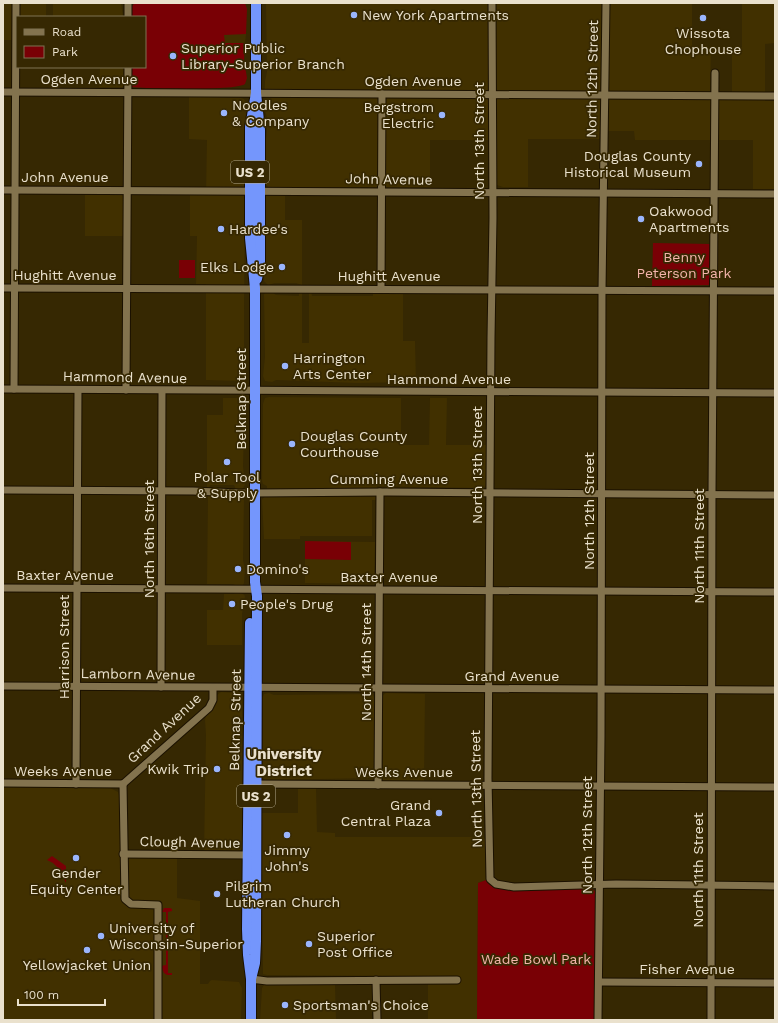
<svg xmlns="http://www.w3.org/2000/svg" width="778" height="1023" viewBox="0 0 778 1023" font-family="'Work Sans',sans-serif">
<rect width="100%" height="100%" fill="#362802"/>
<g fill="#413000">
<polygon points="3,3 46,3 46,17 17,17 13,40 3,40"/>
<polygon points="53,3 121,3 123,17 53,17"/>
<polygon points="266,3 692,3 692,47 711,47 710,100 732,100 732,47 742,47 742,3 775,3 775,43 765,44 765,101 775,101 775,189 753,189 753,140 635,140 634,131 600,131 599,139 528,139 528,187 503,187 497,185 497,140 430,140 430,187 268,187 265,183 265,147 267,131 267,118 264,107 265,81 267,72"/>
<polygon points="224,34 246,34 245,43 224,43"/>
<polygon points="100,67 124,67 123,87 99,87"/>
<polygon points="189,96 241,98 244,99 246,103 244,310 244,370 245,375 244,379 240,381 206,380 206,284 196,284 197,236 190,236 190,194 206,193 207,140 189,139"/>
<polygon points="85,193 122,194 123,197 123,236 85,236"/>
<polygon points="267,194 285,194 285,220 302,220 302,285 296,283 275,283 268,285 264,281 265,259 266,217 264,210 265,196"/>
<polygon points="299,291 302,291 302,343 309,343 309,291 311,291 312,296 373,296 373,292 403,292 403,341 415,341 416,382 356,383 276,380 272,382 265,381 263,376 265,357 264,294 267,292 272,292 276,295 299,296"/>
<polygon points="269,397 401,398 401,445 429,445 430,398 447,398 446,445 488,445 487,483 486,486 480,488 377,486 376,500 372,500 372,536 300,536 300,539 264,539 262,500 264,497 267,496 267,486 263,484 262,481 263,404 265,398"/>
<polygon points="223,398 241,398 245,402 243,466 245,485 243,488 240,490 236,490 234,485 210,485 209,488 207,488 207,415 223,415"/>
<polygon points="208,496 218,498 232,498 241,497 244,500 243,560 245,569 244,583 243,585 239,586 232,584 207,584"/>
<polygon points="305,541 375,542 374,581 368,584 305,583"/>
<polygon points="238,592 243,594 245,596 242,614 242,645 207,645 207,610 223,610 224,594 233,594"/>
<polygon points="221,692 239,693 242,697 243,846 241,850 237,851 213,850 204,852 206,735 205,720 206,716 216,704 217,695"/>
<polygon points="269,693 274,695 373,694 375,701 375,778 265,780 262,777 261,772 263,760 263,713 262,699 264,694"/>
<polygon points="386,693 425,694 424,781 383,781 383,749 381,748 382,702 382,696"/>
<polygon points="3,787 110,788 118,792 120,798 120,857 177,858 177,898 200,901 200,984 208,984 210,981 212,980 239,982 242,988 241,1020 3,1020"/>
<polygon points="316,788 317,832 335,833 335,837 483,837 485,839 486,880 478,883 477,1020 428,1020 428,976 267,975 263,974 262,867 260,854 260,813 298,813 298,789"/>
<polygon points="264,985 335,985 336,1020 260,1020 262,988"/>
</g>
<g fill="#790005">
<path d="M135,3H245L247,9L246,34L224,35L225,43H245L244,60L247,78L245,84C235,91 148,89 132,87V67H145V17H132V6Z"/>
<polygon points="653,243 711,244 710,285 652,286"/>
<rect x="179" y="260" width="16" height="18"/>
<polygon points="305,541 351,542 351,560 305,559"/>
<polygon points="52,856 66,866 66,883 63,877 64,874 61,872 61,871 53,863 47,860"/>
<path d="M486,880C489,888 497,887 504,888L591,889L595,891V1020H477L478,883Z"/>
<polygon points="164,908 170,908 172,909 172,911 168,912 168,973 172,973 172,975 167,975 164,973 161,966 166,965 166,912 162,912"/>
</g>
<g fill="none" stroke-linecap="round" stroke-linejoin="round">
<g stroke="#1b1100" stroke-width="9">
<g id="minor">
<polyline points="128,3 128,17"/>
<polyline points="492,3 493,218 491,338 488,778 490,879 496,884 514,887 616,884 775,886"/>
<polyline points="3,92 775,96"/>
<polyline points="3,190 775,194"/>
<polyline points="3,288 775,291"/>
<polyline points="381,289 382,94"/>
<polyline points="3,389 775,393"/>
<polyline points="14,389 16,3"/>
<polyline points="126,390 128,67"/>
<polyline points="3,490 193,491 239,493 387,492 775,495"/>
<polyline points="3,588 775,592"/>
<polyline points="3,686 775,690"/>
<polyline points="161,687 162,391"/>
<polyline points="3,783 123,784"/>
<polyline points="76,784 78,390"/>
<polyline points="123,784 125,899 131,904 158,905 158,1020"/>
<polyline points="123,784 209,708 213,700 213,688"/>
<polyline points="253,784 775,787"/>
<polyline points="378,785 380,492"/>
<polyline points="123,854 251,855"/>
<polyline points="251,979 267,981 457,980"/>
<polyline points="376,980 377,1020"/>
<polyline points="599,982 775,983"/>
<polyline points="598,1020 601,737 602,290 606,3"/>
<polyline points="711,1020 712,494 715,73"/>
</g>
</g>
<g stroke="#1b1100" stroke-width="12">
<g id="highway">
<polyline points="256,3 256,93 260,130 260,262 257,279"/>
<polyline points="250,623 247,929 248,955 251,979 251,1020"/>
<polyline points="251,979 255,963 256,941 257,596 255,582 255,288 250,238 250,127 256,93"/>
</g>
</g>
<use href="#minor" stroke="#83734e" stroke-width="7"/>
<use href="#highway" stroke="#7496fc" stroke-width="10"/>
</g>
<g fill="#9ab5fd" stroke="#362802" stroke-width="1.5">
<circle cx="354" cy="15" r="4"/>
<circle cx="703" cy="18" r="4"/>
<circle cx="173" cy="56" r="4"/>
<circle cx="224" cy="113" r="4"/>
<circle cx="442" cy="115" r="4"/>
<circle cx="699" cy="164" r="4"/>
<circle cx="641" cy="219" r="4"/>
<circle cx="221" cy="229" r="4"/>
<circle cx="282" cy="267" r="4"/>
<circle cx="285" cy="366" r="4"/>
<circle cx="292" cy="444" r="4"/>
<circle cx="227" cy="462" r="4"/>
<circle cx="238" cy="569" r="4"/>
<circle cx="232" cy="604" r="4"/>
<circle cx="217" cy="769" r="4"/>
<circle cx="439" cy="813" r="4"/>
<circle cx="287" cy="835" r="4"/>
<circle cx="76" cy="858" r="4"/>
<circle cx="217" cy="894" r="4"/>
<circle cx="101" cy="936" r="4"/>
<circle cx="309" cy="944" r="4"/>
<circle cx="87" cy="950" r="4"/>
<circle cx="285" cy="1005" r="4"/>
</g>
<g text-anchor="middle" stroke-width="3.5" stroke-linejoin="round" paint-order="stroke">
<g fill="#362802" stroke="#b4aa90" stroke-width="1">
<rect x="231" y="161" width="38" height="22" rx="3"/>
<rect x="237" y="785" width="38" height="22" rx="3"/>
</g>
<g font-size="13" font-weight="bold" fill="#eae1cd">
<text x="250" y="177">US 2</text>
<text x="256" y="801">US 2</text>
</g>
<g font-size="14" fill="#eae1cd" stroke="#362802" text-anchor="start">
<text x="362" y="20">New York Apartments</text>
<text x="703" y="38" text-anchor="middle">Wissota<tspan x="703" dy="16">Chophouse</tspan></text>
<text x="181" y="53">Superior Public<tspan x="181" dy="16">Library-Superior Branch</tspan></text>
<text x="232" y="110">Noodles<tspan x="232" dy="16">&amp; Company</tspan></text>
<text x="434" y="112" text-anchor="end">Bergstrom<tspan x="434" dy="16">Electric</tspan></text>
<text x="691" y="161" text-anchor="end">Douglas County<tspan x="691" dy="16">Historical Museum</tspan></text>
<text x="649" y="216">Oakwood<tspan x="649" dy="16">Apartments</tspan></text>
<text x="229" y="234">Hardee's</text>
<text x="274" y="272" text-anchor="end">Elks Lodge</text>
<text x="293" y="363">Harrington<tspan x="293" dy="16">Arts Center</tspan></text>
<text x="300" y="441">Douglas County<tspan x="300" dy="16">Courthouse</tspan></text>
<text x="227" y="482" text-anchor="middle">Polar Tool<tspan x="227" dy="16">&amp; Supply</tspan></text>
<text x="246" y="574">Domino's</text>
<text x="240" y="609">People's Drug</text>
<text x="209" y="774" text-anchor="end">Kwik Trip</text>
<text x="431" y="810" text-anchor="end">Grand<tspan x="431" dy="16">Central Plaza</tspan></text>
<text x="287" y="855" text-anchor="middle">Jimmy<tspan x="287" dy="16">John's</tspan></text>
<text x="76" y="878" text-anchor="middle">Gender<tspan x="76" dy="16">Equity Center</tspan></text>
<text x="225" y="891">Pilgrim<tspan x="225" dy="16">Lutheran Church</tspan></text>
<text x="109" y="933">University of<tspan x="109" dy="16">Wisconsin-Superior</tspan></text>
<text x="317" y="941">Superior<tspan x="317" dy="16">Post Office</tspan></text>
<text x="87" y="970" text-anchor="middle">Yellowjacket Union</text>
<text x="293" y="1010">Sportsman's Choice</text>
</g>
<g font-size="14" fill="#eae1cd" stroke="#362802">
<text x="89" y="84">Ogden Avenue</text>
<text transform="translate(592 79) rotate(-89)" y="5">North 12th Street</text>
<text x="413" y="86">Ogden Avenue</text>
<text transform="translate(479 141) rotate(-90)" y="5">North 13th Street</text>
<text x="65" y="182">John Avenue</text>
<text transform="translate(389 179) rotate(1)" y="5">John Avenue</text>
<text x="65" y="280">Hughitt Avenue</text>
<text x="389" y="281">Hughitt Avenue</text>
<text transform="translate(125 377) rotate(1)" y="5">Hammond Avenue</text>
<text x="449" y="384">Hammond Avenue</text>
<text transform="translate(241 399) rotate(-90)" y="5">Belknap Street</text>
<text transform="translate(477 465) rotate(-90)" y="5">North 13th Street</text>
<text x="389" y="484">Cumming Avenue</text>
<text transform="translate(589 511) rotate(-90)" y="5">North 12th Street</text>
<text transform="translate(149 539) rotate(-90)" y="5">North 16th Street</text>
<text transform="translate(699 546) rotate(-90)" y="5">North 11th Street</text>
<text x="65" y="580">Baxter Avenue</text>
<text x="389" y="582">Baxter Avenue</text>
<text transform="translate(64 647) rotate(-90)" y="5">Harrison Street</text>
<text transform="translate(366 662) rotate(-90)" y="5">North 14th Street</text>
<text transform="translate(138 674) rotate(1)" y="5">Lamborn Avenue</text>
<text x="512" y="681">Grand Avenue</text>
<text transform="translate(235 720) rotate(-89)" y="5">Belknap Street</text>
<text transform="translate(164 728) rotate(-43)" y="5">Grand Avenue</text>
<text x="63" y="776">Weeks Avenue</text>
<text x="404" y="777">Weeks Avenue</text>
<text transform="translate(476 789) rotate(-91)" y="5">North 13th Street</text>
<text transform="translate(587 835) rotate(-90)" y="5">North 12th Street</text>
<text transform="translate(190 842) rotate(1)" y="5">Clough Avenue</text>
<text transform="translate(698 870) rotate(-90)" y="5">North 11th Street</text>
<text x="687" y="974">Fisher Avenue</text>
</g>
<g font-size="14" fill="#f4b4ab" stroke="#362802">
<text x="684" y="262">Benny<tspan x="684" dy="16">Peterson Park</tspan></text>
<text x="536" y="964">Wade Bowl Park</text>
</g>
<g font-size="15" font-weight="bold" fill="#eae1cd" stroke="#362802">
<text x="284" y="759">University<tspan x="284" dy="17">District</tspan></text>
</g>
</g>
<rect width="778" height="1023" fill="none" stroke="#eae1cd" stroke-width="8"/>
<rect x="16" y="16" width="130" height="52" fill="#362802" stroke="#7e7253"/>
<rect x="24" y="29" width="20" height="6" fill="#83734e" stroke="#7e7253"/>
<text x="52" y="36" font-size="12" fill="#eae1cd">Road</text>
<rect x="24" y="46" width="20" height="12" fill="#790005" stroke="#7e7253"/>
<text x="52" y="56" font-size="12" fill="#eae1cd">Park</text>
<path d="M18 999v6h87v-6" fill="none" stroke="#eae1cd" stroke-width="2"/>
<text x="24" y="999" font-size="12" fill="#eae1cd" stroke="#362802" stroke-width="3" paint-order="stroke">100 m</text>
</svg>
